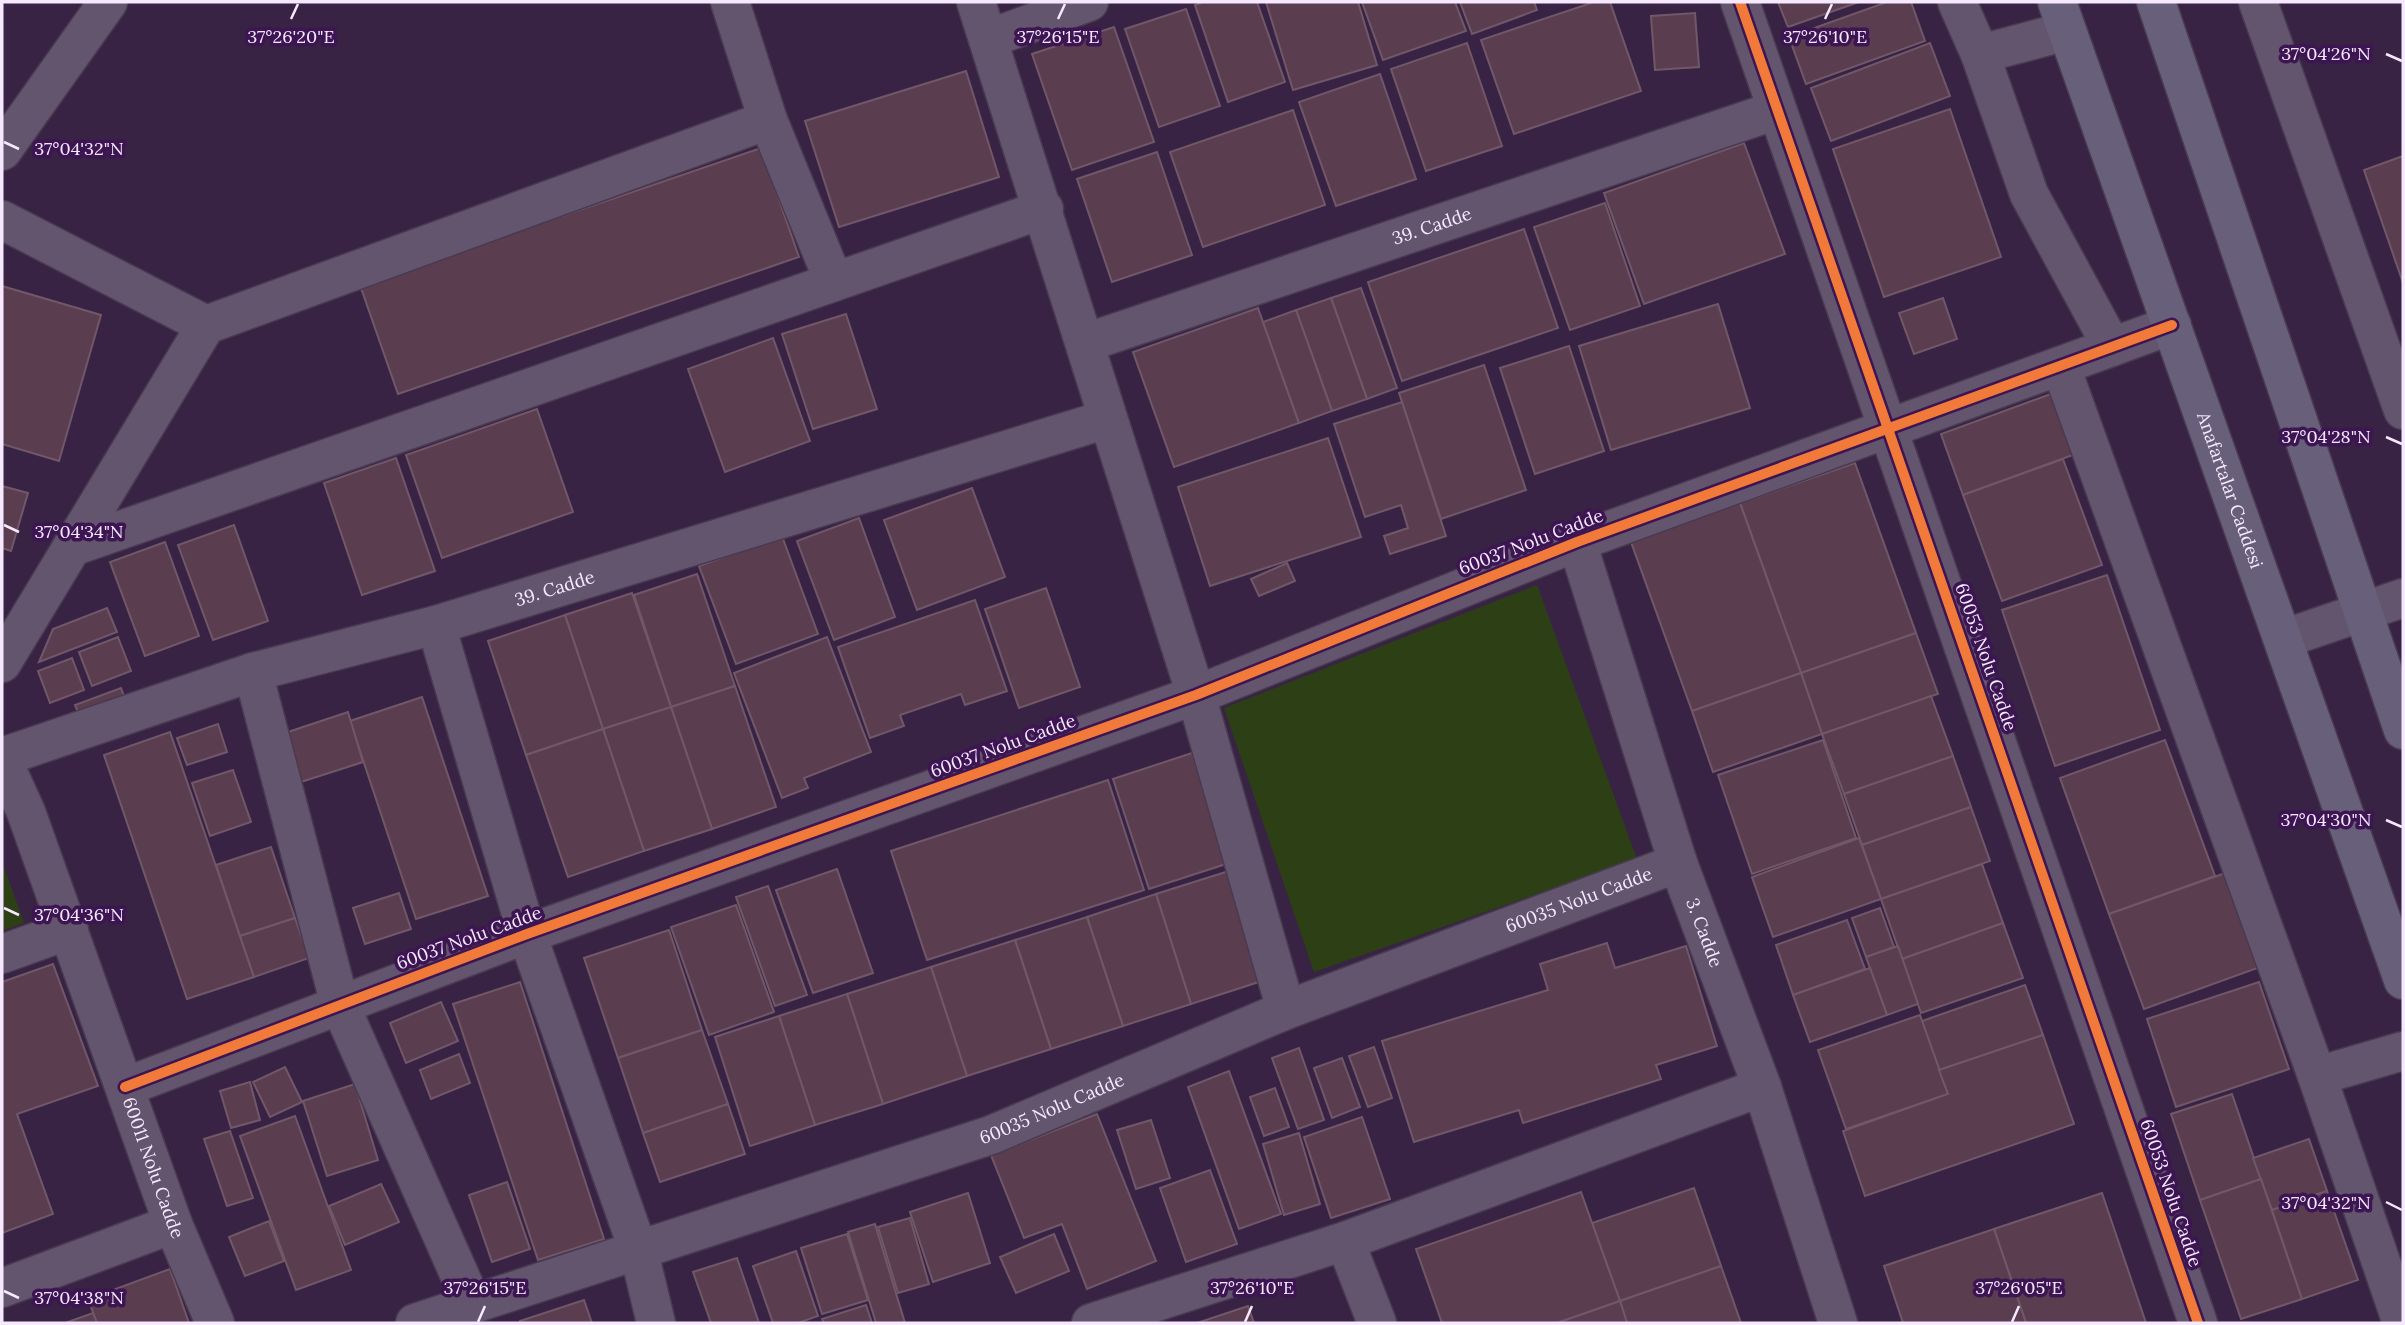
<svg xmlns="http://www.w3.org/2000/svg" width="2405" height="1325" viewBox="0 0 2405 1325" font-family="Lora,serif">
<rect width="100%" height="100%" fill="#382344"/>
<g fill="#2d4015">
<polygon points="1537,585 1637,859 1314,972 1224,708"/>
<polygon points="2,862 24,923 2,931"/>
</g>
<g fill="#5b3d50" stroke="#715869" stroke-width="2">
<polygon points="1203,2 1257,2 1285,82 1228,102 1195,5"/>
<polygon points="1266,2 1358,2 1377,65 1293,90"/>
<polygon points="1362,2 1455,2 1466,31 1383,60"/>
<polygon points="1460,2 1534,2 1537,10 1472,34"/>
<polygon points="1594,2 1610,2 1641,91 1514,134 1481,40"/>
<polygon points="1778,2 1859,2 1788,27"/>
<polygon points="1887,2 1911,2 1925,41 1806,84 1789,37"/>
<polygon points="1186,9 1220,106 1159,127 1125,29"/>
<polygon points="1695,13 1699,67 1655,70 1651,16"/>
<polygon points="1114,27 1154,142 1072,170 1032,54"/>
<polygon points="1467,43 1502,146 1426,171 1391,69"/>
<polygon points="1930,43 1950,96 1831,141 1811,88"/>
<polygon points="966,71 999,177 839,227 805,121"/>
<polygon points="1380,74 1416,179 1336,206 1299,102"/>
<polygon points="1950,109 2001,257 1884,297 1833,149"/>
<polygon points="1293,110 1325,205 1203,247 1170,152"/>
<polygon points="1744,143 1785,254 1644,304 1604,193"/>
<polygon points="761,148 799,257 398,394 360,285"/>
<polygon points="1157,152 1192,255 1112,282 1077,179"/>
<polygon points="2403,156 2403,283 2364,170"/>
<polygon points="1605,203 1640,306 1570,330 1534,227"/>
<polygon points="1524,229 1558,328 1402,381 1368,282"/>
<polygon points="2,286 101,315 59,461 2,444"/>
<polygon points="1361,288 1397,388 1367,399 1331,298"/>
<polygon points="1331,298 1367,399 1332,411 1296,310"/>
<polygon points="1943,298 1957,339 1914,354 1899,313"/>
<polygon points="1718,304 1750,408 1611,450 1579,346"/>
<polygon points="1258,308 1299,423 1174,467 1133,352"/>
<polygon points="1296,310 1332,411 1299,423 1263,322"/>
<polygon points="846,314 877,409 813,429 782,334"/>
<polygon points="773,338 810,441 725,472 688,369"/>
<polygon points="1569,346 1604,451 1535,474 1500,368"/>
<polygon points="1484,365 1526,490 1441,519 1399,393"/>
<polygon points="2059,391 2081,452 1963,495 1941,434"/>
<polygon points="1402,402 1446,536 1390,554 1384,536 1408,528 1401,505 1365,517 1334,424"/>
<polygon points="537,409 573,512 442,558 406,455"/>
<polygon points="1328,438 1361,537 1210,586 1178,487"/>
<polygon points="396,458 435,571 362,595 324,483"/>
<polygon points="2063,459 2102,565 2002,601 1963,495"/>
<polygon points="1855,463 1916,633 1801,673 1740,503"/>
<polygon points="2,486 28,493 11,551 2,548"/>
<polygon points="972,488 1005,577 917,610 884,520"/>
<polygon points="1740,503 1801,673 1692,711 1631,542"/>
<polygon points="859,518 895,617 834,640 797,541"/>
<polygon points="234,525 268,621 213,640 178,545"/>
<polygon points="782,536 818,634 736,664 699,566"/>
<polygon points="165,542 199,636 145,656 110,562"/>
<polygon points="1287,563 1295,581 1259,596 1251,579"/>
<polygon points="697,574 735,686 671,707 634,595"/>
<polygon points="2107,575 2160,730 2055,766 2002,610"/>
<polygon points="1046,588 1080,687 1019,708 985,609"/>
<polygon points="632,593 671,707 603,729 565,615"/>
<polygon points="975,600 1007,691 965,705 961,694 900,715 904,726 870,738 838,647"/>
<polygon points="107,608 117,632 39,662 53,629"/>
<polygon points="565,615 603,729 526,755 488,641"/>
<polygon points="1916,633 1938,694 1822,734 1801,673"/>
<polygon points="118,637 131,671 92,686 79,652"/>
<polygon points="827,637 871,752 804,778 808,788 782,798 734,673"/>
<polygon points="72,658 84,690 50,703 38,671"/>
<polygon points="1801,673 1822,734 1713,772 1692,711"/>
<polygon points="735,686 776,807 712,829 671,707"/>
<polygon points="121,688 129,710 84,727 75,705"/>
<polygon points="1931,696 1953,756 1844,794 1822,734"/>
<polygon points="422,697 488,896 416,919 350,721"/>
<polygon points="671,707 712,829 644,851 603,729"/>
<polygon points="348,712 363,762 301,782 285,733"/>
<polygon points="218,724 227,752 187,765 177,738"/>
<polygon points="603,729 644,851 568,877 526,755"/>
<polygon points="170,732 254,977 187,999 104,755"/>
<polygon points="1823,740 1856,838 1752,874 1718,775"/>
<polygon points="2165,740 2215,876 2109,914 2060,778"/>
<polygon points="1192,753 1229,863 1149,889 1113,779"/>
<polygon points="1953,756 1971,807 1862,845 1844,794"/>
<polygon points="233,770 251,822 210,836 192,783"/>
<polygon points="1108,780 1144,890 927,960 891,851"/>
<polygon points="1971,807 1990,861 1881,899 1862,845"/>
<polygon points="1859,838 1881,899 1773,937 1752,877"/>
<polygon points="271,847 295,918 240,936 216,865"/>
<polygon points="1982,864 2003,923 1902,959 1881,899"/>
<polygon points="837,869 873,973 813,993 776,890"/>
<polygon points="1232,870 1268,979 1191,1004 1156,894"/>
<polygon points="2228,872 2263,966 2144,1009 2109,914"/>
<polygon points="768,886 807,995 775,1006 736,897"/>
<polygon points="399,893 411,929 365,944 353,908"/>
<polygon points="1156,894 1191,1004 1123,1026 1087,917"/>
<polygon points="736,905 774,1012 709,1035 671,927"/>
<polygon points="1880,908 1894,947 1866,957 1852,918"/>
<polygon points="1087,917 1123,1026 1051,1049 1015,940"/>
<polygon points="295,918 309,958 254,977 240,936"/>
<polygon points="1847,920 1865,969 1793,995 1776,945"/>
<polygon points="2003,923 2023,978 1921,1013 1902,959"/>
<polygon points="669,930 702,1030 618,1058 584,958"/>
<polygon points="1015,940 1051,1049 967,1076 931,967"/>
<polygon points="1607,943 1615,968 1686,946 1717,1046 1656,1065 1661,1079 1523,1123 1519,1110 1414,1142 1382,1041 1548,990 1540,964"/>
<polygon points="1898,946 1918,1004 1887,1015 1866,957"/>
<polygon points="53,964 98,1086 17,1114 53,1214 2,1233 2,982"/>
<polygon points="931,967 967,1076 883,1104 847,994"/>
<polygon points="1870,968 1887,1015 1810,1042 1793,995"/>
<polygon points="520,982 604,1239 538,1260 453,1004"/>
<polygon points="2259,982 2289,1069 2176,1107 2147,1019"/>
<polygon points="2025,985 2043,1035 1939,1070 1922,1021"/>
<polygon points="847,994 883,1104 815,1125 779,1016"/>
<polygon points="441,1002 458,1041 406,1063 390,1023"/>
<polygon points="1920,1015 1948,1094 1846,1129 1818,1050"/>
<polygon points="779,1016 815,1125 750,1146 715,1037"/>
<polygon points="702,1030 728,1104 643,1133 618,1058"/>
<polygon points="2043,1035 2074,1124 1865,1196 1843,1131 1948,1094 1939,1070"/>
<polygon points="1374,1047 1392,1098 1368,1107 1349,1056"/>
<polygon points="1299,1048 1324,1120 1298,1129 1272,1058"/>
<polygon points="459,1054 470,1083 431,1099 420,1070"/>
<polygon points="1342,1058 1360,1107 1332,1118 1314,1068"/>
<polygon points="285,1067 302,1102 270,1117 253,1082"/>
<polygon points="1229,1071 1281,1214 1239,1229 1188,1087"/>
<polygon points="250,1082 260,1120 231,1128 220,1091"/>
<polygon points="355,1084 378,1160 327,1176 303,1101"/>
<polygon points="1275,1088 1289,1127 1264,1136 1250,1097"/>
<polygon points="2232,1094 2261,1179 2200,1200 2171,1114"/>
<polygon points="728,1104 745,1154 660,1182 643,1133"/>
<polygon points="1097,1114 1156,1261 1087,1289 1062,1224 1024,1238 991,1155"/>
<polygon points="295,1116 351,1270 296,1290 240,1136"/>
<polygon points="1362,1117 1390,1199 1331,1218 1304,1137"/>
<polygon points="1151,1120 1170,1178 1136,1189 1117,1130"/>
<polygon points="230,1131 253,1198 227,1206 204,1139"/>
<polygon points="1299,1133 1320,1204 1284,1215 1263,1144"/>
<polygon points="2309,1139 2327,1191 2272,1210 2253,1158"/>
<polygon points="1210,1170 1237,1244 1186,1262 1160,1188"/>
<polygon points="2261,1179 2302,1299 2241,1319 2200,1200"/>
<polygon points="507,1182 530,1249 492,1262 469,1195"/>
<polygon points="381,1184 399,1222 345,1245 329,1206"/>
<polygon points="1694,1188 1721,1266 1620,1301 1592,1223"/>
<polygon points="2327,1191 2358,1280 2302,1299 2272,1210"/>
<polygon points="1581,1192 1620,1301 1557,1323 1442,1323 1416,1249"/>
<polygon points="968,1193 990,1263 933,1282 910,1212"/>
<polygon points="2102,1193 2146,1323 2026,1323 1994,1229"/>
<polygon points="910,1218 929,1284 898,1293 878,1227"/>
<polygon points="269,1221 284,1261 245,1276 229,1237"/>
<polygon points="875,1224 905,1323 876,1323 848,1232"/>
<polygon points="1994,1229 2026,1323 1903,1323 1884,1266"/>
<polygon points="847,1234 868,1300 822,1314 801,1248"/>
<polygon points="1054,1234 1069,1271 1016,1293 1000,1257"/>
<polygon points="796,1251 818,1316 798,1323 773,1323 753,1266"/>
<polygon points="737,1258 759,1323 711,1323 693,1272"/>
<polygon points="1721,1266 1741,1323 1627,1323 1620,1301"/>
<polygon points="170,1269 189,1323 97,1323 88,1299"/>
<polygon points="584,1300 592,1323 520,1323 520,1321"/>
<polygon points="1620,1301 1627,1323 1557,1323"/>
<polygon points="866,1305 872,1323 824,1323 822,1319"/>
<polygon points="1248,1306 1254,1323 1197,1323"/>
<polygon points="93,1313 97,1323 65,1323"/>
</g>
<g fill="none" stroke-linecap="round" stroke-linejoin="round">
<g stroke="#493a51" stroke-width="41">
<g id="minor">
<polyline points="730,2 768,120 834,282 1044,209"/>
<polyline points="976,2 1196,695 1286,1010"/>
<polyline points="1740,2 2198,1323"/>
<polyline points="1957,2 1980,54 2029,194 2112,347"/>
<polyline points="2258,2 2403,410"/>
<polyline points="988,39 1089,2"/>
<polyline points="1980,54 2067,31"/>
<polyline points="2,151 108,2"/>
<polyline points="2,220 206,325"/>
<path id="s1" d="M1085,343L1777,110"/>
<polyline points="2061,367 2317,1076 2402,1323"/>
<path id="s2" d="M1577,542L1678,863L1762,1087L1838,1323"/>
<polyline points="72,547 834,282"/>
<polyline points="436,625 527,934 639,1252 656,1323"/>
<polyline points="2283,639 2403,598"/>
<polyline points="2,663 206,325 768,120"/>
<polyline points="253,672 340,1005 472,1303"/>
<path id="s3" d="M2,757L253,672L436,625L1107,419"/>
<path id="s4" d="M2,759L26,812L173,1224L215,1323"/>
<polyline points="2,954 69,930"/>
<polyline points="2317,1076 2403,1051"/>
<polyline points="125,1087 527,934 1196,695 1577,542 2172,325"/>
<polyline points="1345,1241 1377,1323"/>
<polyline points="2,1288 173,1224"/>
<path id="s5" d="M415,1323L991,1135L1286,1010L1678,863"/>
<polyline points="1091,1323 1345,1241 1762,1087"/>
</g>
</g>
<g stroke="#493a51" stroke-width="41">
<g id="major">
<path id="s6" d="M2057,2L2403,980"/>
<polyline points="2156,2 2403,730"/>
</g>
</g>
<use href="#minor" stroke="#63556d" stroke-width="38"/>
<use href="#major" stroke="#685f7a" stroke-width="38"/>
<g stroke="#3c1552" stroke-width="15">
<g id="cycleway">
<polyline points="1740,2 2198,1323"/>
<polyline points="125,1087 527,934 1196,695 1577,542 2172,325"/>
</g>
</g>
<use href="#cycleway" stroke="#f17a3a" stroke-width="10"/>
</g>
<path fill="none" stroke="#f6e9ff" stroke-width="2.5" d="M291,19L298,4M1058,19L1065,4M1825,19L1832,4M2386,54L2402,61M4,142L19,149M2386,437L2402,444M4,525L19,532M2386,820L2402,827M4,908L19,915M2386,1202L2402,1210M4,1291L19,1298M478,1322L485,1306M1245,1322L1252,1306M2012,1322L2019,1306"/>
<g text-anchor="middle" stroke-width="7" stroke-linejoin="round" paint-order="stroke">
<g font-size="18" fill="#f6e9ff" stroke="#3c1552">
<text dy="6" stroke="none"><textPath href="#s1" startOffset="366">39. Cadde</textPath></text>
<text dy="6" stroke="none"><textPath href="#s6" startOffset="518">Anafartalar Caddesi</textPath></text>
<text transform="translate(1531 542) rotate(-21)" y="6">60037 Nolu Cadde</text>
<text dy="6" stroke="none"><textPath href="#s3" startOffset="578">39. Cadde</textPath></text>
<text transform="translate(1986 657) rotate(71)" y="6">60053 Nolu Cadde</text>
<text transform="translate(1003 746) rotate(-20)" y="6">60037 Nolu Cadde</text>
<text dy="6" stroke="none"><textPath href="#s5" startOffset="1239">60035 Nolu Cadde</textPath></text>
<text dy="6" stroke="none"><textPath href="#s2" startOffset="411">3. Cadde</textPath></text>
<text transform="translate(469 938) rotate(-20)" y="6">60037 Nolu Cadde</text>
<text dy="6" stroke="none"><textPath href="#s5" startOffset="672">60035 Nolu Cadde</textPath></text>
<text dy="6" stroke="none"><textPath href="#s4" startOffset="436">60011 Nolu Cadde</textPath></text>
<text transform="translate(2171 1193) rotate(71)" y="6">60053 Nolu Cadde</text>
</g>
</g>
<g font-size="18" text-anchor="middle" fill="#f6e9ff" stroke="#3c1552" stroke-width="7" stroke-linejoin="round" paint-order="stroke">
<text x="291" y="43">37°26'20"E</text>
<text x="1058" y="43">37°26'15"E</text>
<text x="1825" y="43">37°26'10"E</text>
<text x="2326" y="60">37°04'26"N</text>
<text x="79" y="155">37°04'32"N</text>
<text x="2326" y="443">37°04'28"N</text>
<text x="79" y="538">37°04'34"N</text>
<text x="2326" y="826">37°04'30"N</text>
<text x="79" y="921">37°04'36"N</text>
<text x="2326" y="1209">37°04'32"N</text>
<text x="485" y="1294">37°26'15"E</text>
<text x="1252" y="1294">37°26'10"E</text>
<text x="2019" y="1294">37°26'05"E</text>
<text x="79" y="1304">37°04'38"N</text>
</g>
<rect width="2405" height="1325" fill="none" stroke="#f6e9ff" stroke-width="7"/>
</svg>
